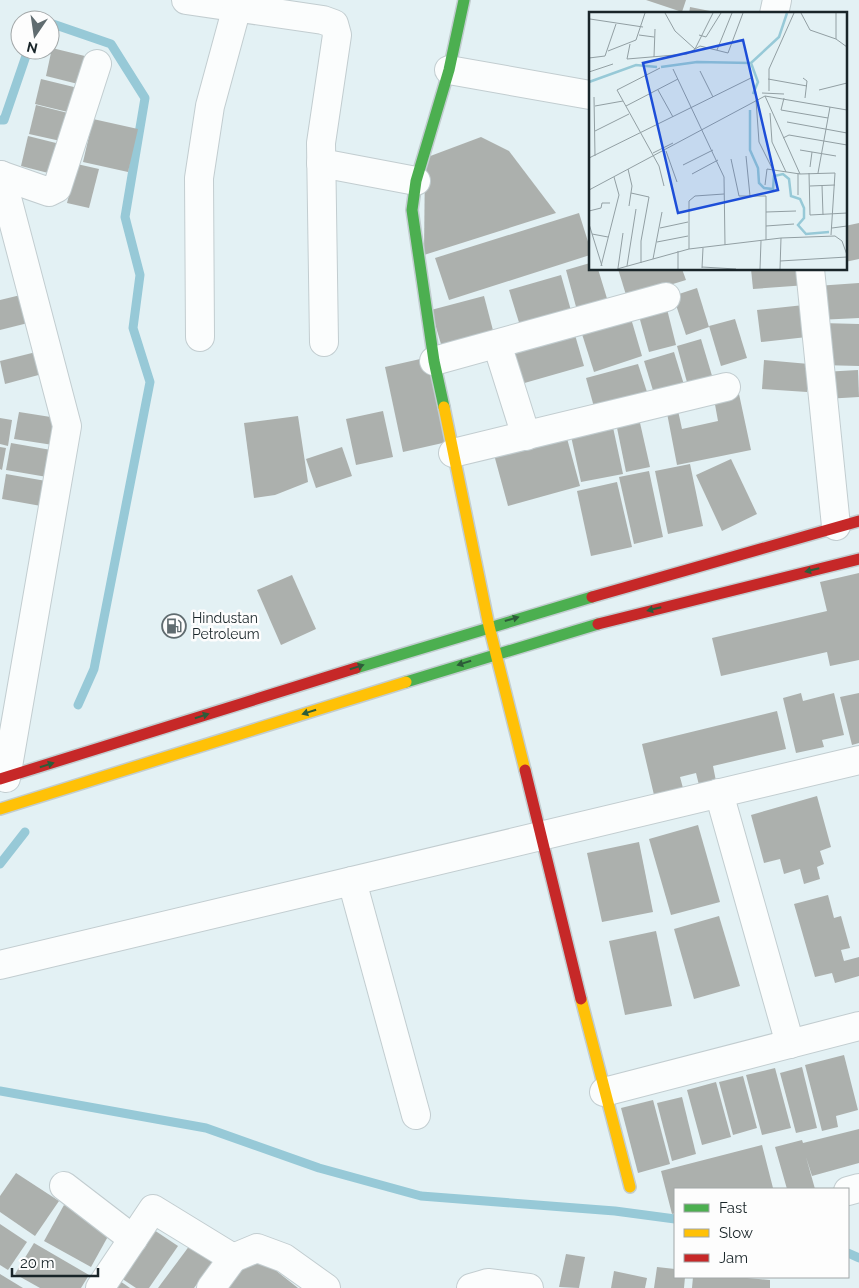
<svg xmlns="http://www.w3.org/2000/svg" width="859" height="1288" viewBox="0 0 859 1288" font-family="Raleway,sans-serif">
<rect width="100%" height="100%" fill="#e3f1f4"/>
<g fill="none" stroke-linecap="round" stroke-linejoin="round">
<g stroke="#97c9d7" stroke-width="9">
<polyline points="39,20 40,20"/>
<polyline points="50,23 111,44 145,98 125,217 140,275 133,328 150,382 94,669 78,705"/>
<polyline points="0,120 4,120 28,50"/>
<polyline points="0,864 25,832"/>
<polyline points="0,1091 206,1128 319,1168 421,1196 615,1211 675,1219"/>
<polyline points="848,1253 859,1258"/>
</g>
</g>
<g fill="#acb0ad">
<polygon points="646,0 686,0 682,12"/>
<polygon points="690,7 720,13 720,14 689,14"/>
<polygon points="52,48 93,58 86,86 46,76"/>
<polygon points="41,79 82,89 76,114 35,104"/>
<polygon points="36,105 72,114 65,142 29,134"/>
<polygon points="93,119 138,129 128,172 83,162"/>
<polygon points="28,136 64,145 56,175 21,166"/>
<polygon points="481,137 509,151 556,213 424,255 425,158"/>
<polygon points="77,164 99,169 89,208 67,203"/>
<polygon points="579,213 590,248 590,255 449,300 435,258"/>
<polygon points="859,223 859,259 845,262 845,226"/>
<polygon points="590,263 590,269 598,269 609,305 578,314 566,270"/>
<polygon points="618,269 682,269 686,280 627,298"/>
<polygon points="751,269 806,269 807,285 753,289"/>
<polygon points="561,275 572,314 521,329 509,290"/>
<polygon points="859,283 859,318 818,320 816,286"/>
<polygon points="697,288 709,327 686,335 673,296"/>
<polygon points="29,293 36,321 0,330 0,300"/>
<polygon points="484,296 495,338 443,351 431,310"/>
<polygon points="665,301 676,345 649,352 637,309"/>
<polygon points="804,305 807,337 761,342 757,310"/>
<polygon points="630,315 642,356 594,372 581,331"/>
<polygon points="735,319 747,358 721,366 709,326"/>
<polygon points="821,323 859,324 859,366 821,365"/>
<polygon points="573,328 584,366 521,384 510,345"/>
<polygon points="701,339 713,379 688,386 677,346"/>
<polygon points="40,351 46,373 5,384 0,361"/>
<polygon points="674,352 685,388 655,397 644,361"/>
<polygon points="429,357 447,442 403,452 385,367"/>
<polygon points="764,360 809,364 807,392 762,389"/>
<polygon points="638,364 647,392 594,407 586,378"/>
<polygon points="858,370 859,397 825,399 823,372"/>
<polygon points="739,394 751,450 677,465 666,408 677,406 682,429 718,421 714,399"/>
<polygon points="383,411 393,457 356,465 346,419"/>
<polygon points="19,412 57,418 53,445 14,439"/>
<polygon points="638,414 650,467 626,472 615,418"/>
<polygon points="298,416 308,482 275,495 254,498 244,423"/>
<polygon points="0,418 12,420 8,446 0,444"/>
<polygon points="611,418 623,474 581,482 569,427"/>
<polygon points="565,431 580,486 508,506 493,451"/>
<polygon points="11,443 51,450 47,477 6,470"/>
<polygon points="0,447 6,448 2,470 0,469"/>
<polygon points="342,447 352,476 316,488 306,459"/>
<polygon points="731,459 757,514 722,531 696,475"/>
<polygon points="690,464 703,526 668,534 655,471"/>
<polygon points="649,471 663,537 634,544 619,477"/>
<polygon points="6,474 46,481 41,506 2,499"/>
<polygon points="617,482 632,547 591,556 577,491"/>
<polygon points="859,573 859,660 830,666 827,652 721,676 712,638 827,611 820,582"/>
<polygon points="292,575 316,629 281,645 257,590"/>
<polygon points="801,693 803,701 834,693 844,735 822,740 824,747 796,753 783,698"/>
<polygon points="859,693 859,743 852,745 840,697"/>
<polygon points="777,711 786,749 713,766 716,781 699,785 696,773 680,777 683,788 654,795 642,744"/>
<polygon points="817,796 831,847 820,851 824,864 817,867 820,879 804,884 800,869 784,874 780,859 764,863 751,815"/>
<polygon points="698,825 720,902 671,915 649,839"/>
<polygon points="639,842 653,912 602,922 587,853"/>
<polygon points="828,895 834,918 841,916 850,948 841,950 844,961 859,957 859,976 835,983 832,973 815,977 794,904"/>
<polygon points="719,916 740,986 694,999 674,929"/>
<polygon points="656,931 672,1006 625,1015 609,941"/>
<polygon points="844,1055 858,1110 836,1116 838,1127 822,1131 805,1065"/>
<polygon points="802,1067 817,1128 796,1133 780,1073"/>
<polygon points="775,1068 791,1128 762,1135 746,1075"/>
<polygon points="743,1076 757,1128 733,1135 719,1082"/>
<polygon points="716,1082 731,1137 702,1145 687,1090"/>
<polygon points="682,1097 696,1154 672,1161 657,1103"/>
<polygon points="653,1100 670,1164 638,1173 621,1108"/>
<polygon points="859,1129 859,1163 812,1176 806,1157 815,1189 787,1189 775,1147 802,1140 803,1143"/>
<polygon points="762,1145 773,1188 675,1189 675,1213 672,1214 661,1171"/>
<polygon points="16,1173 59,1201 35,1236 0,1212 0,1196"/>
<polygon points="64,1205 111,1231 91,1267 44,1241"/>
<polygon points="0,1224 27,1242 8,1270 0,1265"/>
<polygon points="151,1228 178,1246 149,1288 136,1288 118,1276"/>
<polygon points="34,1243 89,1275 81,1288 40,1288 15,1274"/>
<polygon points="190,1245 213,1263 194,1288 158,1288"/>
<polygon points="255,1254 298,1288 227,1288"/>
<polygon points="566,1254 585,1257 579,1288 559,1287"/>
<polygon points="657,1267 675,1269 675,1277 685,1277 684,1288 654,1288"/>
<polygon points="614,1271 647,1278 645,1288 611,1288"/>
<polygon points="0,1274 23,1288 0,1288"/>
<polygon points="693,1277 736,1277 770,1280 770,1288 692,1288"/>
<polygon points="117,1279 130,1288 111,1288"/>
</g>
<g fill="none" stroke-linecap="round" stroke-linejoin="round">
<g stroke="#c2cdd0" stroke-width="30">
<g id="street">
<polyline points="186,0 323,20 334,24 337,35 321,143 324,342"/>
<polyline points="774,14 777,0"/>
<polyline points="449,70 590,95"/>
<polyline points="321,163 416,181"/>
<polyline points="0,175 49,192 57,188 97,64"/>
<polyline points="1,175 67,426 6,778"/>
<polyline points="810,269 836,526"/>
<polyline points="200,337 199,178 210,106 237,7"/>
<polyline points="497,344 526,436"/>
<polyline points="434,361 666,297"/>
<polyline points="453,453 726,387"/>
<polyline points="719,793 790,1044"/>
<polyline points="352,881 416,1115"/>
<polyline points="0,965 859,760"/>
<polyline points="604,1092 859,1026"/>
<polyline points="64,1186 133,1239"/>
<polyline points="848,1191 859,1188"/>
<polyline points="100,1288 153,1209 233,1258 257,1248 284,1258 326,1288"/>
<polyline points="211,1288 233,1258"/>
<polyline points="471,1288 488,1283 529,1288"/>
</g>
</g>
<g stroke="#c2cdd0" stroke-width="14">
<g id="fast">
<polyline points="444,407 434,361 412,210 416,181 449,70 464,0"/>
<polyline points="356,668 592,597"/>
<polyline points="406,682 598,624"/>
</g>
</g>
<g stroke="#c2cdd0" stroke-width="14">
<g id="slow">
<polyline points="444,407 489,626 525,770"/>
<polyline points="0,809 406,682"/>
<polyline points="581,999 630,1187"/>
</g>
</g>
<g stroke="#c2cdd0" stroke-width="14">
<g id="jam">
<polyline points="592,597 859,521"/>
<polyline points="598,624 859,559"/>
<polyline points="525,770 581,999"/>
<polyline points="0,779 356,668"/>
</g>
</g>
<use href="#street" stroke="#fbfdfd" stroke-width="28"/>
<use href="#fast" stroke="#4caf50" stroke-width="11"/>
<use href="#slow" stroke="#ffc107" stroke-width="11"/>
<use href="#jam" stroke="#c62828" stroke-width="11"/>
</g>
<defs><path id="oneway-solid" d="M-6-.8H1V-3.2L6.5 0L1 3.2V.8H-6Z" transform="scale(1.25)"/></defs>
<g fill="#2d5c39">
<use href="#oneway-solid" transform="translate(812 570) rotate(166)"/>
<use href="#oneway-solid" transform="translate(654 609) rotate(166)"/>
<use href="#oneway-solid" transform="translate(512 619) rotate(-16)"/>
<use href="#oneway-solid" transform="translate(464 663) rotate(162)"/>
<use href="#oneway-solid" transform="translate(357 667) rotate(-17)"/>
<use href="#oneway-solid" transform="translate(309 712) rotate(162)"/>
<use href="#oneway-solid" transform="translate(202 716) rotate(-17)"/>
<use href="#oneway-solid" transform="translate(47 765) rotate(-17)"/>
</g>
<defs>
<g id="fuel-ring" transform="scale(1.25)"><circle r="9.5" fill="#fdfdfd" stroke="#606c70" stroke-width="1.5"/><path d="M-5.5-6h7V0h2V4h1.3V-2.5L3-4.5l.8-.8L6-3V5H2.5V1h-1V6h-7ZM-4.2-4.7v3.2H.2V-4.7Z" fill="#606c70"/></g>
</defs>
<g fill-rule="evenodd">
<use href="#fuel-ring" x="174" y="626"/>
</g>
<g text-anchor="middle" stroke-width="5" stroke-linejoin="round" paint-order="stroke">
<g font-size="14" fill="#192529" stroke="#fdfdfd" text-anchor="start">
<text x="192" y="623">Hindustan<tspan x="192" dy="16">Petroleum</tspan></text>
</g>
</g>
<g transform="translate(589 12)">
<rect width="258" height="258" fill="#e3f1f4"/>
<path fill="none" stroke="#97c9d7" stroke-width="2.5" d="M162,51L169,70L164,82M72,55L108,50L162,51L190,25L198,1M0,70L47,53L68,55M161,98V138L169,156L170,171L175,176L184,177L185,164L194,162L200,167L202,184L211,187L215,196V206L209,213L217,222L240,220"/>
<path fill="none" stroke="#929fa3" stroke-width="1" d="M76,1L86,19L106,37L124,1M212,1L221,18L247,27M247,1V27L258,35M0,3V23M1,7L54,15M50,23L65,25M110,23L117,25L132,1M41,32L38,47L98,42L111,34L139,41L154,1M128,38L143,1M19,39L47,28L56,1M65,45L66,17M0,46L16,44L27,12M71,56L28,78L70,154L75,174M84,57L135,165L136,233M111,59L124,85M0,60L24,52M214,66L218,69L216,86M179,67L218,74M69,78L84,105M230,78L258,71M180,79V57L205,1M173,81L195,82M176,84L211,162M5,85L6,144M195,86L192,98L239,106M167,88L170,130L184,158M6,94L34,89M37,94L89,67M181,101L183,130L197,160M198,110L258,121M6,119L40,102M194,126L200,123L258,133M211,138L247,144M77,139L88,170M64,141L84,131M157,144L161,184M0,146L164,65M142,147L150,184H177V228M94,153L124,138M221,155L223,140M39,157L43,174L40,194M220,161L221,203L258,201M229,161L241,95M103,162L129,148M176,173L178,157L211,162L246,161L242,223M233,173L234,203M221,174L246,173M0,178L176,84L258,98M42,181L60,185L52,229V251M209,183V161M0,199L12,196L13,191H21M177,200L207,199M0,212L13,254M177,214L205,212M71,216L99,210M243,216L258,214M3,222L19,225M68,230L99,224M100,237V189L106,184L135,182M64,247L73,200M191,249L258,245M12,254L30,183L25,165M38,254L47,197M113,255L147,257M29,256L34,221M113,256L114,236M28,257L100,237L192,226L246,224L253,229L258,243M89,257V239M171,257L172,229M191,257L192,226"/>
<path fill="#1d4ed8" fill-opacity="0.15" stroke="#1d4ed8" stroke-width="2.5" d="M154,28L189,178L89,201L54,51Z"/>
<rect width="258" height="258" fill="none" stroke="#192529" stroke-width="2.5"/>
</g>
<rect x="674" y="1188" width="175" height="90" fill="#fdfdfd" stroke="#a2a7a8"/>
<rect x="684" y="1204" width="25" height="8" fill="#4caf50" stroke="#a2a7a8"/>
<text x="719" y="1213" font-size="15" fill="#192529">Fast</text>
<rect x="684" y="1229" width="25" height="8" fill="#ffc107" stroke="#a2a7a8"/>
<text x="719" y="1238" font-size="15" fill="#192529">Slow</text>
<rect x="684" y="1254" width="25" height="8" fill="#c62828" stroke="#a2a7a8"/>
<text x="719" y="1263" font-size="15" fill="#192529">Jam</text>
<g transform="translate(35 35) rotate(193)"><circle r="24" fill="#fdfdfd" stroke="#a2a7a8"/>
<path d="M0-4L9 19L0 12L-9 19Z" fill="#606c70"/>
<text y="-8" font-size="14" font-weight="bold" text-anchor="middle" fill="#192529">N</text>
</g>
<path d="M12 1268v8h86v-8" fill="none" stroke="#192529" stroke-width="2.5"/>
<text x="20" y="1268" font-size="15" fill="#192529" stroke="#fdfdfd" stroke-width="4" paint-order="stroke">20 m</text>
</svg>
